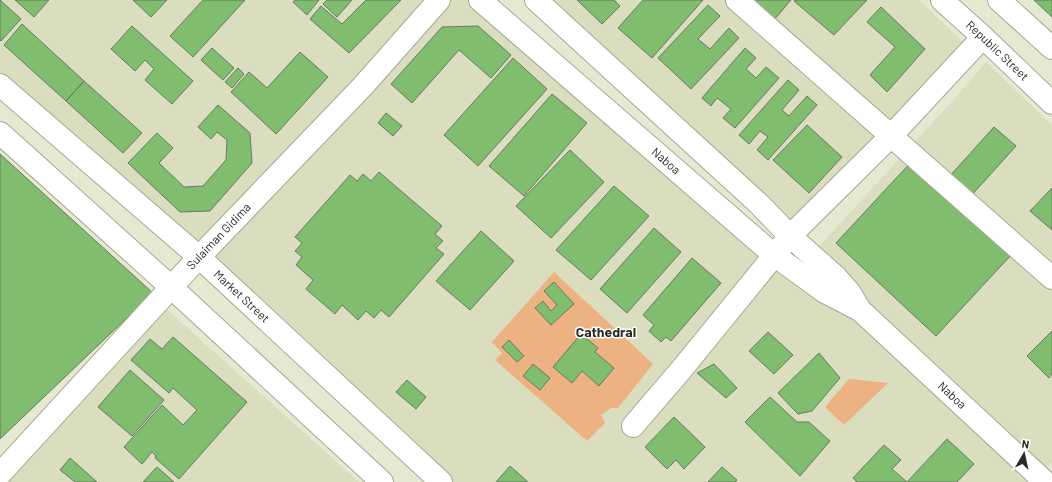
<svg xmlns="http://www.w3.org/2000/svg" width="1052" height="482" viewBox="0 0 1052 482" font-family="Barlow,sans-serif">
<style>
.built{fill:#daddbe}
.green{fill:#edb282}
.building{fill:#80bd6f;stroke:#697866}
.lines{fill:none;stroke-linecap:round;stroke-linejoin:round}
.minor-casing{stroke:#a6a892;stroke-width:24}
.major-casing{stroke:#a6a892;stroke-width:24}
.minor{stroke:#fff;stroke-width:22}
.major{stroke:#fff;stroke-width:22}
.labels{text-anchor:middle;stroke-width:3;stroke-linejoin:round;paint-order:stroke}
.street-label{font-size:12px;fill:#2b2c24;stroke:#fff}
.quarter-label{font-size:14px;font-weight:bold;fill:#2b2c24;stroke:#fff}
</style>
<rect width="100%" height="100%" fill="#e6e9d1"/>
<path class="built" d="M0,0H480L820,287L990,443L1029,482H439L0,75Z
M539,0H919L963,42L943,70L898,110L886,130L783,227Z
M986,62L1052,125V462L1045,470L813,253L956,97Z
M165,308L359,482H0Z"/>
<path class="green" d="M554,272L653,364L618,408H611L601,415L605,423L587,441L495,360L502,353L492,342Z
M849,379L888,383L844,425L825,407Z"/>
<path class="building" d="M0,0L21,19L1,41L0,40Z
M15,0H49L34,17Z
M133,0H167L151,17Z
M203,0H245L193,57L170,36Z
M295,0H319L307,15L293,2Z
M327,0H352L337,17L323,4Z
M366,0H401L349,53L310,19L321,6L342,24Z
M577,0H614L620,6L602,24Z
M643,0H703L652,58L618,28Z
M752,0H791L774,20Z
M795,0H867L834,35L794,1Z
M1034,0H1052V17Z
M708,5L720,16L698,39L710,49L729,28L739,38L691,89L658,58Z
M881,7L925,49L887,92L870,75L895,47L867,22Z
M22,24L84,81L66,101L4,45Z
M132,26L193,81L172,104L145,80L154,69L145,60L135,71L111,49Z
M478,26L511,55L491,78L459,50L412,103L391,84L442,27Z
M212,48L234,68L223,80L201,60Z
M745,48L756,58L746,69L756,78L766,67L779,78L735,128L723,118L731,109L717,98L711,106L702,98Z
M300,52L328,77L276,134L231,92L249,72L267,88Z
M513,58L547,89L478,166L444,135Z
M238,68L244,74L232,88L225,82Z
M788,80L799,90L782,110L789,116L807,96L817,105L768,160L757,150L768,137L760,131L749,144L739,135Z
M84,81L142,133L123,153L66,101Z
M552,94L587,123L524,196L489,166Z
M218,105L250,133L252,163L210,211L180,212L128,163L157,133L173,148L159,163L184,187L203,186L226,160L227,140L217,132L211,139L198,127Z
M386,113L402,126L393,136L378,123Z
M807,125L842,157L809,193L773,160Z
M994,127L1016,146L970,197L948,178Z
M570,150L604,182L551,238L516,206Z
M0,154L153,293L0,439Z
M913,160L1013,253L936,336L836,243Z
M379,172L442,226L435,234L443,241L436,248L444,254L389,317L381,310L374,318L366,311L358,320L342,305L335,314L306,289L313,280L296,265L302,257L295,251L302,243L295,237L350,175L357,181L363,174L371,181Z
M614,186L649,216L591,280L556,250Z
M1052,188V230L1030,211Z
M654,228L681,252L627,313L600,289Z
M481,231L514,261L470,310L436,281Z
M692,258L721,283L671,341L666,337L661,342L649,331L654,325L643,315Z
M554,282L574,304L551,325L535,308L543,301L551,311L557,305L544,291Z
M1052,331V374L1049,378L1027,356Z
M768,332L793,355L774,374L749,351Z
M581,334L598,348L595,352L614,368L599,386L582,371L572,383L553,367Z
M173,337L247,402L179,479L155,458L156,456L152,452L142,464L124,447L162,405L183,425L197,410L173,388L169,393L131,360L150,339L162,349Z
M509,340L524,356L517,362L502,347Z
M819,353L840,378L812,411L798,414L778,393Z
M533,364L550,378L540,390L523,376Z
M714,364L737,388L726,398L697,373Z
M130,370L164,400L132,436L98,407Z
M407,380L426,397L416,409L396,392Z
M770,397L797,422H809L830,441L800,476L745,422Z
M674,417L705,447L684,469L676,460L667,469L645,447Z
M947,439L974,464L957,482H907Z
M884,445L901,460L892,469L907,482H857L853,478Z
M70,458L97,482H75L60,470Z
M510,466L528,482H496Z
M157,467L174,482H143Z
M722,467L737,480L735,482H708Z"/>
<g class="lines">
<g class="minor-casing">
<g id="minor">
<path id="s1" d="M480,0L774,255L825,292L860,310"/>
<path id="s2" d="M536,0L759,204L790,236L836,277L850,293L860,310L1044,481"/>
<path d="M737,0L1052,278"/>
<path id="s3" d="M0,85L199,257L441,482"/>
<path d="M0,133L171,287L382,482"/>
<path d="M633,426L681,370L790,236L891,136L983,37"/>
<path id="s4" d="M0,474L199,257L363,86L439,0"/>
</g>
</g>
<g class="major-casing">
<g id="major">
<path id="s5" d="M942,0L983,37L1052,103"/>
<path d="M999,0L1052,48"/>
</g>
</g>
<use href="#minor" class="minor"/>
<use href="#major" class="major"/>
</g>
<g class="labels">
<g class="street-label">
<text dy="4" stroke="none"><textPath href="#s5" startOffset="75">Republic Street</textPath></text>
<text dy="4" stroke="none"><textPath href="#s1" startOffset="246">Naboa</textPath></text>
<text dy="4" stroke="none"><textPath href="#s4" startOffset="323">Sulaiman Gidima</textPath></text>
<text dy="4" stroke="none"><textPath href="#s3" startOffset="321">Market Street</textPath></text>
<text dy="4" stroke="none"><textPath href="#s2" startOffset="575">Naboa</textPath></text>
</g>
<g class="quarter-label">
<text x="606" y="337">Cathedral</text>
</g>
</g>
<g transform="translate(1024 454) rotate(9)" stroke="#ffffff" stroke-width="3" paint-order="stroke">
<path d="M0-3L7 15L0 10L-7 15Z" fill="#2b2c24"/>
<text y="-6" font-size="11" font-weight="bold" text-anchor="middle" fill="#2b2c24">N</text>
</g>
</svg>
